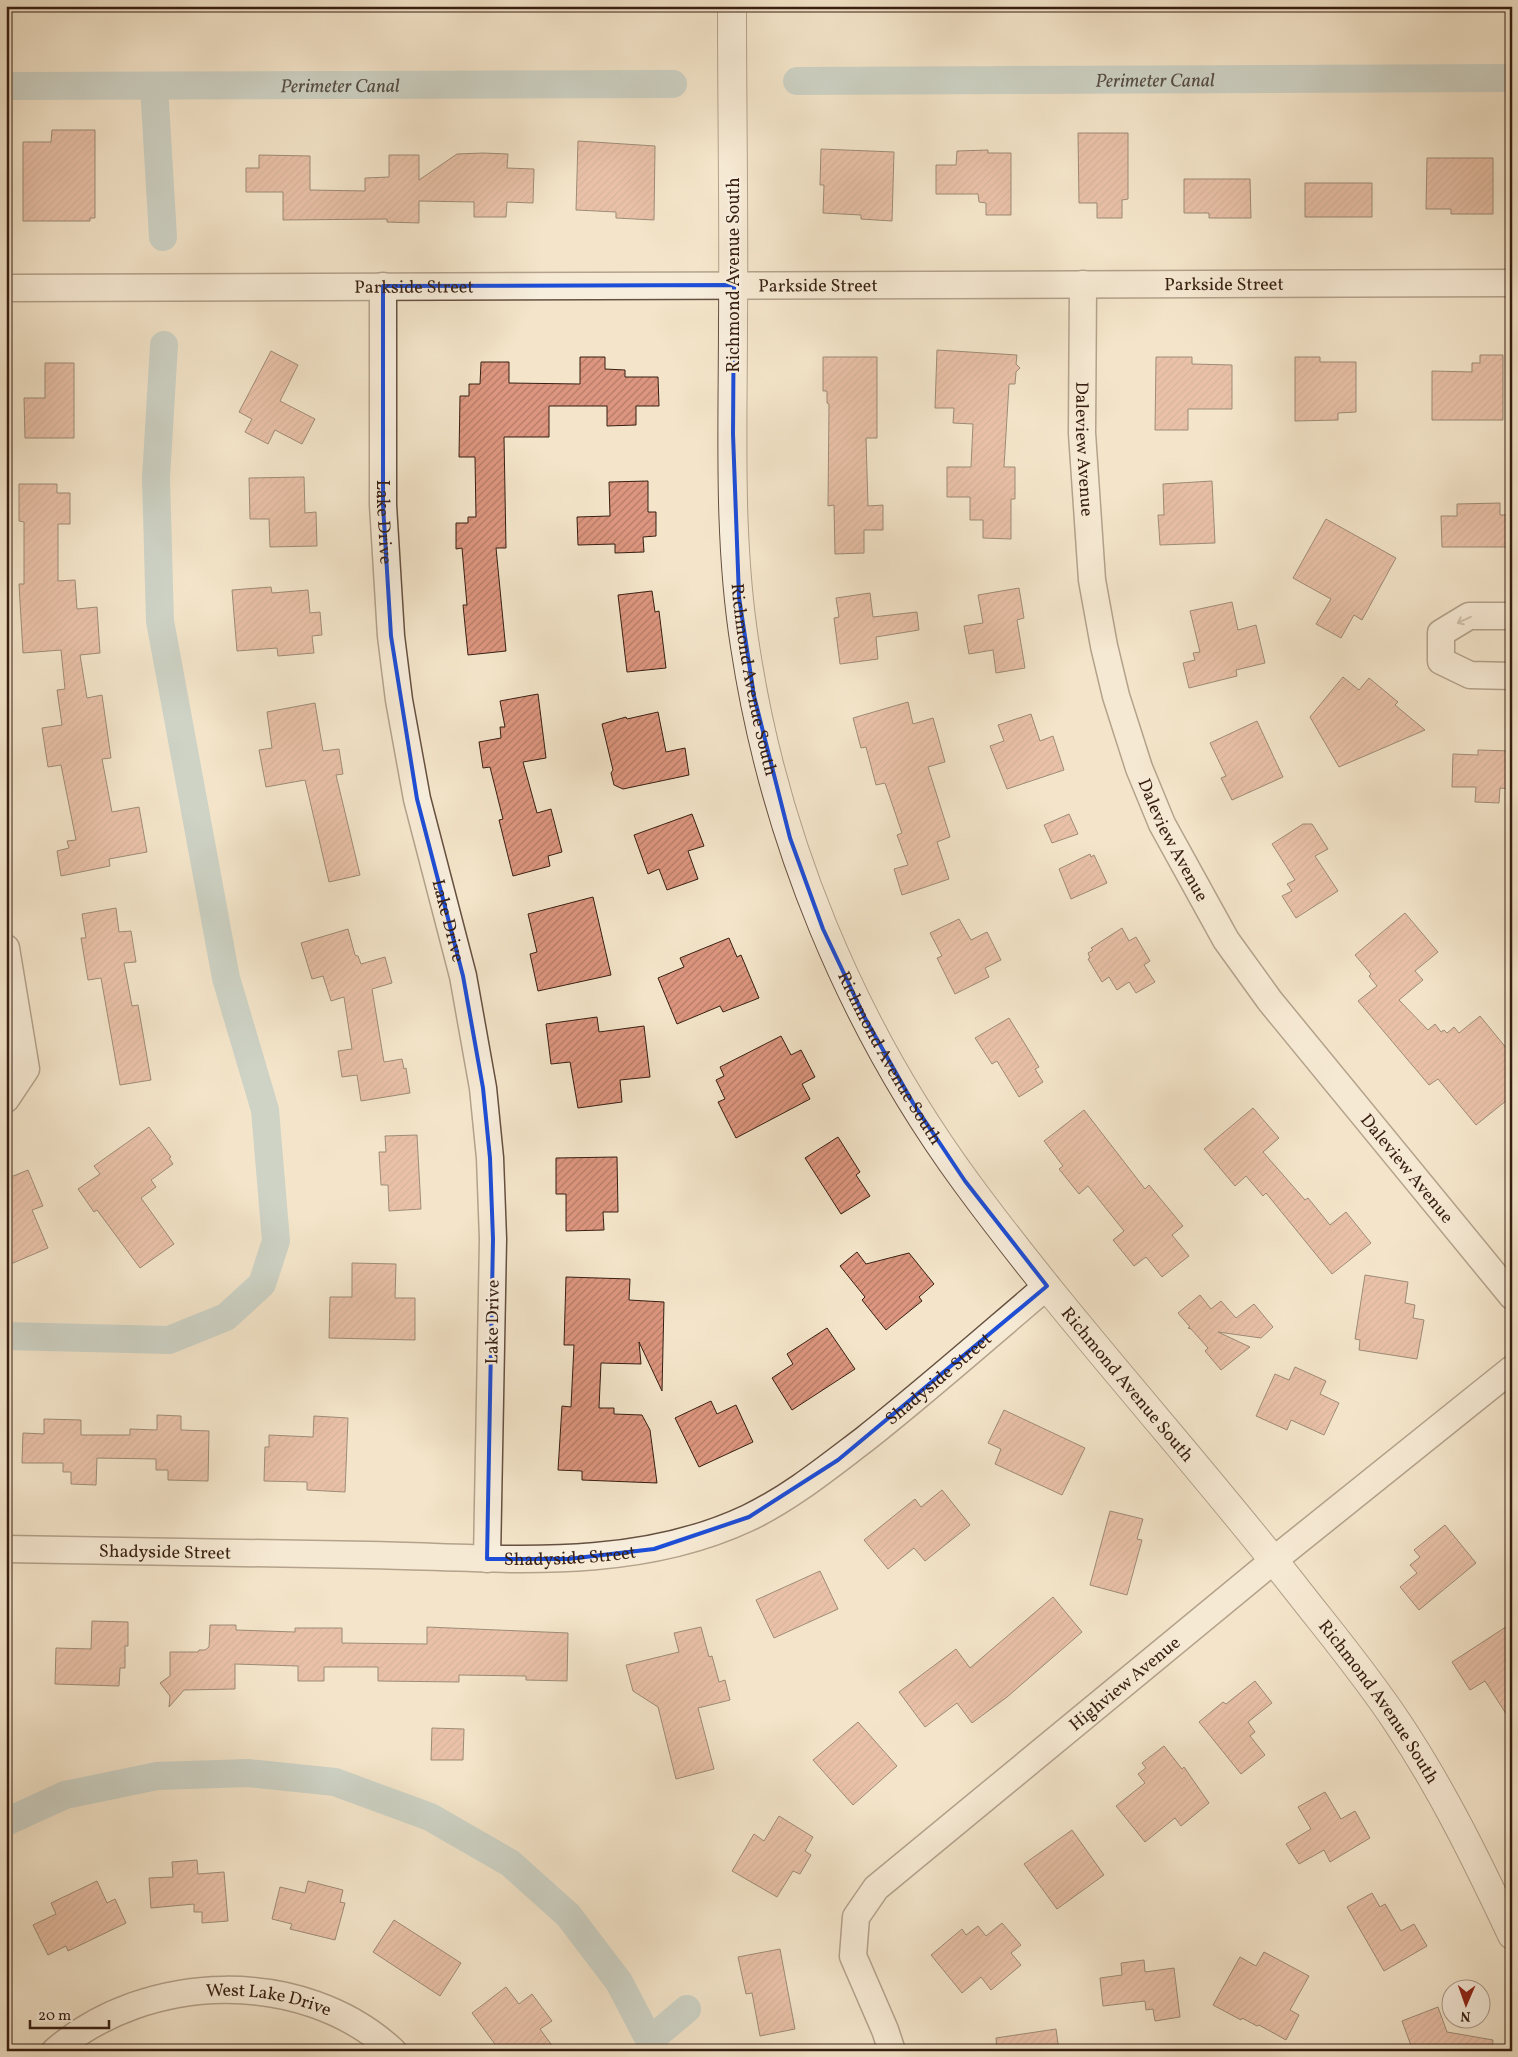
<svg xmlns="http://www.w3.org/2000/svg" width="1518" height="2057" viewBox="0 0 1518 2057" font-family="Vollkorn,serif">
<style>
.lines{fill:none;stroke-linecap:round;stroke-linejoin:round}
.canal{stroke:#a0bcc0;stroke-width:28}
.building{fill:url(#building-hatch);stroke:#371f12}
.minor-casing{stroke:#665040;stroke-width:29}
.tertiary-casing{stroke:#665040;stroke-width:30}
.minor{stroke:#f8eedd;stroke-width:26}
.tertiary{stroke:#f8eedd;stroke-width:28}
.oneway{stroke:#a19182}
.marked{fill:none;stroke:#1d4ed8;stroke-width:4;stroke-linejoin:round}
.labels{text-anchor:middle;stroke-width:5;stroke-linejoin:round;paint-order:stroke}
.street-label{font-size:18px;fill:#371f12;stroke:#f8eedd}
.water-label{font-size:19px;font-style:italic;fill:#564e46;stroke:#f8eedd}
</style>
<defs>
<pattern id="building-hatch" width="6" height="6" patternUnits="userSpaceOnUse" patternTransform="scale(1.25)"><rect width="6" height="6" fill="#dd967f"/><path d="M-1 1l2-2M0 6l6-6M5 7l2-2" fill="none" stroke="#b47a67"/></pattern>
</defs>
<rect width="100%" height="100%" fill="#f4e5ca"/>
<filter id="stains"><feTurbulence type="fractalNoise" baseFrequency=".004" numOctaves="4"/><feColorMatrix values="0 0 0 0 .2 0 0 0 0 .09 0 0 0 0 .02 0 0 0 .5 -.17"/></filter>
<radialGradient id="worn" r=".72"><stop offset=".6" stop-color="#630" stop-opacity="0"/><stop offset="1" stop-color="#630" stop-opacity=".3"/></radialGradient>
<g class="lines">
<g class="canal">
<path id="s1" d="M797,81L1512,78"/>
<path id="s2" d="M6,86L673,84"/>
<path d="M154,86L163,237"/>
<path d="M6,1336L169,1340L226,1317L262,1284L276,1241L265,1110L226,978L160,621L156,478L164,345"/>
<path d="M6,1822L65,1795L157,1776L248,1773L335,1782L430,1817L510,1863L568,1915L619,1982L655,2051"/>
<path d="M650,2040L687,2009"/>
</g>
</g>
<path class="building" d="M52,130H95V218H90V221H23V142H51Z
M1078,133H1128V199L1122,200V218H1097V203H1079Z
M578,141L655,146L654,220L616,218V212L576,210Z
M821,149L894,152L892,221L861,219V215L823,213L824,185H820Z
M988,150V153H1011V215H986V203L979,202L978,194H936V165H956L957,151Z
M483,153L508,154L507,168L534,169L533,203L507,202L506,217H474V202L419,201V223L387,222V219L283,220V192H246V168H259V155L310,156V190L365,191V178L389,177V155H419V180L457,154Z
M1427,158H1493V214H1451V209H1426Z
M1184,179H1250L1251,218H1209V213H1184Z
M1305,183H1372V217H1305Z
M937,350L1017,355L1016,364L1020,368L1016,372L1015,384H1009L1004,467H1015V499H1011V539L983,538V520H970V497H947V467H971L973,424L953,423L954,408H935Z
M271,351L298,365L280,401L315,419L302,444L275,430L268,444L245,432L252,419L239,412Z
M1480,355H1503V420H1432V371L1472,372V363H1480Z
M580,357H605V369L625,370V377H658L659,406H636V425L607,426V406H549V437H504L506,548H496L506,651L468,655L463,605H467L462,548L456,549V523H468V517H476L475,457H459L460,396H469V384H480L481,362H509V383L580,384Z
M823,357H877V438H866L868,506L883,505V530H864V553L835,554L834,505L828,506L829,404L827,403V391H823Z
M1156,357H1192V364L1232,365V409H1188V430H1155Z
M1295,357H1320V362H1356V412L1338,413V420L1295,421Z
M45,363H74V438H25L24,398H45Z
M304,477L305,513L316,512L317,546L270,547L269,519H250L249,478Z
M648,481V512H656V536L643,537L644,552L615,553V544L578,545L577,517L610,516L609,482Z
M1212,481L1215,543L1160,545L1158,515H1164L1163,484Z
M19,484H57V493H70V524H58V581L75,580L77,609L97,607L100,653L80,655L87,698L102,695L111,758L102,759L112,812L139,807L147,852L109,859L110,866L61,876L57,851L69,848L67,841L76,840L61,765L48,767L42,728L62,725L57,690L65,689L61,650L23,653L19,584H24V522L19,521Z
M1500,503V515H1512V547H1442L1441,516H1457V504Z
M1326,519L1396,558L1362,620L1354,615L1341,638L1316,624L1331,599L1293,578Z
M271,587L272,593L308,590L310,613L320,612L322,635L312,636L314,653L278,656L277,648L237,651L232,590Z
M1019,588L1024,618L1017,620L1025,668L996,673L993,650L969,654L964,626L983,623L978,595Z
M652,591L655,612L659,611L666,668L627,672L618,595Z
M870,593L873,617L917,612L919,630L876,637L878,659L840,664L834,618L839,617L836,598Z
M1232,602L1238,630L1256,625L1265,663L1236,670L1237,676L1189,688L1183,663L1195,660L1193,653L1200,652L1190,611Z
M1343,677L1359,690L1369,678L1398,702L1395,705L1425,730L1339,767L1310,717Z
M538,694L546,758L523,762L537,813L551,809L562,852L548,856L550,866L513,876L499,820L503,819L490,767L483,768L479,742L501,738L500,727H505L500,701Z
M908,702L913,724L933,718L945,762L928,767L950,837L937,842L949,879L902,895L894,869L908,865L897,835L902,833L885,783L876,785L866,747L861,748L853,718Z
M315,703L323,751L339,749L343,774L336,775L360,875L329,882L305,780L266,787L259,750L272,748L267,712Z
M658,712L666,752L685,748L689,775L623,789L614,785L611,773L613,770L602,724L626,717L627,719Z
M1031,714L1040,741L1053,736L1064,770L1007,789L990,746L1004,741L998,725Z
M1257,721L1283,777L1232,800L1221,778L1226,776L1210,743Z
M1478,750L1512,751V789L1500,788L1499,803L1475,802L1476,787H1452L1453,754L1478,755Z
M692,814L704,846L688,851L698,879L667,890L659,869L648,874L634,835Z
M1069,814L1078,834L1052,843L1044,825Z
M1303,824H1312L1328,849L1315,856L1338,891L1296,918L1282,896L1292,891L1287,884L1295,880L1272,844Z
M1090,854L1091,857L1094,855L1107,883L1071,899L1059,869Z
M593,897L611,975L538,991L530,954L537,952L528,914Z
M116,908L119,932L131,931L136,962L124,963L132,1006L138,1005L151,1080L120,1085L101,978L88,980L81,938H86L82,914Z
M1405,913L1438,952L1415,971L1423,980L1399,1000L1428,1030L1435,1024L1441,1032L1444,1030L1447,1033L1454,1027L1459,1033L1480,1016L1512,1055V1096L1476,1125L1438,1079L1429,1085L1358,1001L1377,986L1369,976L1371,974L1355,955Z
M959,919L971,940L987,932L1001,960L985,968L989,977L955,994L937,958L942,956L930,933Z
M1122,928L1129,941L1136,937L1150,961L1144,965L1155,982L1136,993L1129,982L1117,990L1109,977L1102,982L1088,959L1090,958L1088,953L1093,950L1091,948Z
M348,929L355,955L358,956L361,964L385,957L392,983L372,989L384,1062L402,1059L404,1069L406,1068L410,1093L361,1101L357,1075L342,1077L338,1051L352,1049L344,997L331,1001L323,976L312,979L301,943Z
M729,938L737,957L741,955L759,998L723,1012L720,1006L677,1024L658,978L684,967L680,958Z
M597,1017L599,1032L644,1026L650,1077L620,1080L622,1102L578,1108L570,1062L551,1064L546,1024Z
M1009,1018L1039,1067L1035,1069L1043,1082L1019,1097L997,1061L992,1064L975,1038Z
M781,1036L791,1055L801,1050L815,1077L802,1084L810,1099L736,1138L718,1102L725,1099L716,1080L724,1076L720,1067Z
M1253,1108L1279,1138L1263,1152L1305,1200L1308,1198L1330,1225L1346,1212L1371,1243L1332,1274L1266,1193L1263,1196L1246,1176L1235,1186L1204,1149Z
M1084,1110L1145,1189L1149,1185L1183,1226L1172,1235L1189,1256L1162,1277L1146,1257L1134,1266L1113,1240L1124,1231L1088,1186L1079,1194L1059,1169L1063,1166L1044,1141Z
M149,1127L171,1157L169,1158L173,1164L151,1180L156,1187L141,1198L174,1244L140,1268L97,1210L94,1212L78,1189L100,1174L94,1166Z
M417,1135L421,1209L389,1211L388,1185H381L379,1152H386L385,1136Z
M838,1137L860,1172L856,1175L870,1196L841,1214L805,1158Z
M617,1157L618,1212H603L604,1230L566,1231V1194H556V1158Z
M28,1170L43,1206L32,1210L48,1248L6,1266V1179Z
M857,1252L866,1264L909,1253L934,1284L919,1297L922,1301L886,1330L862,1300L865,1297L840,1266Z
M352,1263L396,1264L395,1298H415V1340L329,1338L330,1297H352Z
M1365,1275L1408,1282L1405,1303L1415,1305L1413,1318L1424,1320L1417,1359L1359,1350L1360,1340L1355,1339Z
M566,1277L630,1279L629,1300L664,1302L662,1391L639,1342L641,1364L601,1363L599,1408H614V1414L642,1415L650,1430L657,1483L582,1480V1471L558,1470L562,1406L571,1407L574,1345H564Z
M1200,1295L1211,1309L1221,1301L1236,1318L1254,1304L1273,1327L1261,1338L1218,1332L1250,1347L1221,1370L1205,1351L1208,1348L1191,1329L1188,1328L1190,1327L1178,1313Z
M827,1328L855,1369L792,1410L772,1378L793,1364L787,1354Z
M1295,1367L1326,1381L1320,1394L1339,1403L1324,1435L1291,1420L1287,1430L1256,1416L1275,1374L1289,1380Z
M711,1401L717,1414L736,1405L753,1442L699,1467L675,1418Z
M1004,1410L1085,1448L1062,1495L995,1464L1001,1449L988,1443Z
M157,1415L181,1416V1430L209,1431L208,1481L168,1480V1470H156V1459L97,1458L96,1485L71,1484V1472H63V1463H22L23,1433L44,1434V1419L81,1420V1435H130V1429L157,1430Z
M314,1416L348,1418L345,1492L307,1490V1482L264,1481L265,1447H269V1435L313,1437Z
M942,1490L970,1525L925,1561L914,1548L888,1569L864,1540L915,1499L921,1507Z
M1110,1511L1143,1519L1137,1539L1142,1540L1127,1595L1090,1585Z
M1445,1525L1476,1563L1419,1610L1400,1587L1417,1573L1410,1565L1420,1557L1414,1550Z
M820,1571L838,1609L774,1638L756,1600Z
M1053,1597L1082,1632L1007,1697L972,1723L957,1703L925,1727L899,1692L956,1649L970,1668Z
M92,1621L128,1622V1646H125V1668H120L119,1686L55,1684L56,1648L91,1649Z
M1512,1623V1723L1485,1681L1470,1690L1452,1662Z
M210,1625H236V1630L295,1632V1628H342V1643L427,1644V1627L568,1633L567,1681L526,1680V1676L459,1675V1682L378,1681V1667H324V1681H298V1666L235,1664V1689L184,1690L169,1707L170,1696L160,1683L170,1676V1652H198L199,1650H205L209,1647Z
M701,1627L709,1657L712,1656L719,1682L725,1680L730,1700L698,1708L714,1769L676,1779L658,1707L633,1691L626,1665L679,1652L674,1633Z
M1255,1681L1272,1703L1248,1722L1255,1732L1250,1736L1265,1755L1241,1774L1199,1722L1223,1702L1226,1704Z
M858,1722L897,1766L853,1805L813,1760Z
M432,1728L464,1729L463,1760H431Z
M1164,1746L1182,1769L1184,1767L1209,1803L1181,1826L1175,1818L1145,1842L1116,1806L1145,1783L1138,1774L1146,1768L1142,1763Z
M1325,1792L1341,1819L1355,1811L1370,1838L1330,1862L1324,1850L1299,1864L1286,1844L1311,1829L1298,1807Z
M779,1816L813,1837L805,1851L811,1855L800,1874L793,1871L777,1897L732,1871L754,1834L764,1841Z
M1072,1830L1104,1875L1057,1909L1024,1864Z
M197,1860L198,1874L224,1872L228,1921L202,1923V1912H194V1904L151,1908L149,1878L173,1877L172,1862Z
M97,1881L107,1903L115,1899L126,1923L68,1951L66,1946L48,1955L33,1925L56,1914L51,1903Z
M308,1881L343,1890L340,1902L345,1903L335,1940L290,1929L292,1924L272,1919L280,1887L305,1893Z
M1372,1893L1380,1907L1385,1904L1401,1931L1414,1924L1427,1946L1384,1971L1347,1907Z
M394,1920L461,1963L440,1996L373,1952Z
M1002,1923L1021,1945L1011,1953L1021,1965L991,1990L981,1977L962,1993L931,1955L962,1929L966,1935L978,1926L986,1936Z
M780,1949L795,2029L760,2036L752,1993L746,1994L738,1957Z
M1264,1952L1309,1976L1290,2010L1299,2015L1286,2040L1259,2025L1257,2026L1242,2018L1241,2020L1213,2005L1240,1957L1256,1966Z
M1144,1960L1145,1972L1174,1968L1180,2017L1155,2021L1153,2009L1146,2010L1145,2001L1103,2006L1100,1978L1122,1975L1121,1963Z
M506,1987L519,2004L532,1994L552,2021L540,2029L556,2051H500L472,2013Z
M1438,2007L1447,2032L1493,2040L1492,2051H1413L1402,2021Z
M1056,2029L1059,2051H997L996,2038Z"/>
<g class="lines">
<g class="minor-casing">
<g id="minor">
<path id="s3" d="M1083,284L1082,433L1092,580L1104,646L1116,696L1139,768L1162,824L1226,940L1270,1001L1512,1296"/>
<path id="s4" d="M383,286V505L391,636L399,700L417,799L463,976L483,1088L490,1158L493,1239L487,1559"/>
<path id="s5" d="M6,288L1512,283"/>
<path d="M1512,616H1469L1441,633V661L1470,675L1512,676"/>
<path d="M6,948L26,1069L6,1099"/>
<path id="s6" d="M6,1549C127,1551 248,1553 369,1555C496,1557 629,1574 748,1518C790,1498 828,1467 865,1439C927,1390 987,1337 1047,1286"/>
<path id="s7" d="M55,2051C146,1972 303,1967 393,2051"/>
<path id="s8" d="M892,2051L885,2030L853,1956L856,1917L876,1888L1274,1560L1512,1369"/>
</g>
</g>
<g class="tertiary-casing">
<g id="tertiary">
<path id="s9" d="M732,6C732,111 734,216 733,321C733,429 728,539 745,646C774,838 851,1025 966,1182C1071,1325 1192,1455 1301,1595C1334,1637 1369,1679 1399,1725C1443,1791 1478,1863 1512,1935"/>
</g>
</g>
<use href="#minor" class="minor"/>
<use href="#tertiary" class="tertiary"/>
</g>
<defs><path id="oneway-shaft" d="M-6 0H5M1.5-3L5.5 0L1.5 3" fill="none" stroke-width="1.6" stroke-linecap="round" stroke-linejoin="round" transform="scale(1.25)"/></defs>
<use class="oneway" href="#oneway-shaft" transform="translate(1464 620) rotate(155)"/>
<path d="M0 0H1518V2057H0ZM734,285L733,434L739,597L754,696L790,838L823,929L865,1018L913,1103L965,1181L1047,1286L838,1460L749,1517L654,1549L568,1559H487L493,1239L490,1158L483,1088L463,976L417,799L391,636L383,505V286Z" fill="#f4e5ca" fill-opacity=".55" fill-rule="evenodd"/>
<path class="marked" d="M734,285L733,434L739,597L754,696L790,838L823,929L865,1018L913,1103L965,1181L1047,1286L838,1460L749,1517L654,1549L568,1559H487L493,1239L490,1158L483,1088L463,976L417,799L391,636L383,505V286Z"/>
<g class="labels">
<g class="street-label">
<text transform="translate(733 275) rotate(-90)" y="6">Richmond Avenue South</text>
<text dy="6" stroke="none"><textPath href="#s5" startOffset="1218">Parkside Street</textPath></text>
<text dy="6" stroke="none"><textPath href="#s5" startOffset="812">Parkside Street</textPath></text>
<text dy="6" stroke="none"><textPath href="#s5" startOffset="408">Parkside Street</textPath></text>
<text dy="6" stroke="none"><textPath href="#s3" startOffset="165">Daleview Avenue</textPath></text>
<text dy="6" stroke="none"><textPath href="#s4" startOffset="236">Lake Drive</textPath></text>
<text dy="6" stroke="none"><textPath href="#s9" startOffset="675">Richmond Avenue South</textPath></text>
<text dy="6" stroke="none"><textPath href="#s3" startOffset="570">Daleview Avenue</textPath></text>
<text dy="6" stroke="none"><textPath href="#s4" startOffset="641">Lake Drive</textPath></text>
<text dy="6" stroke="none"><textPath href="#s9" startOffset="1080">Richmond Avenue South</textPath></text>
<text dy="6" stroke="none"><textPath href="#s3" startOffset="975">Daleview Avenue</textPath></text>
<text transform="translate(492 1322) rotate(-89)" y="6">Lake Drive</text>
<text dy="6" stroke="none"><textPath href="#s6" startOffset="984">Shadyside Street</textPath></text>
<text dy="6" stroke="none"><textPath href="#s9" startOffset="1485">Richmond Avenue South</textPath></text>
<text dy="6" stroke="none"><textPath href="#s6" startOffset="159">Shadyside Street</textPath></text>
<text dy="6" stroke="none"><textPath href="#s6" startOffset="564">Shadyside Street</textPath></text>
<text dy="6" stroke="none"><textPath href="#s8" startOffset="499">Highview Avenue</textPath></text>
<text dy="6" stroke="none"><textPath href="#s9" startOffset="1890">Richmond Avenue South</textPath></text>
<text dy="6" stroke="none"><textPath href="#s7" startOffset="229">West Lake Drive</textPath></text>
</g>
<g class="water-label">
<text dy="7" stroke="none"><textPath href="#s1" startOffset="358">Perimeter Canal</textPath></text>
<text dy="7" stroke="none"><textPath href="#s2" startOffset="334">Perimeter Canal</textPath></text>
</g>
</g>
<rect width="1518" height="2057" fill="none" stroke="#f4e5ca" stroke-width="25"/>
<rect x="8" y="8" width="1503" height="2042" fill="none" stroke="#371f12" stroke-width="2.5"/>
<rect x="12" y="12" width="1493" height="2032" fill="none" stroke="#371f12"/>
<g transform="translate(1466 2004) rotate(182)"><circle r="24" fill="#f8eedd" stroke="#ab9b8c"/>
<path d="M0-4L9 19L0 12L-9 19Z" fill="#8f2418"/>
<text y="-8" font-size="14" font-weight="bold" text-anchor="middle" fill="#371f12">N</text>
</g>
<path d="M30 2020v8h79v-8" fill="none" stroke="#371f12" stroke-width="2.5"/>
<text x="38" y="2020" font-size="15" fill="#371f12" stroke="#f8eedd" stroke-width="4" paint-order="stroke">20 m</text>
<rect width="100%" height="100%" filter="url(#stains)"/>
<rect width="100%" height="100%" fill="url(#worn)"/>
</svg>
